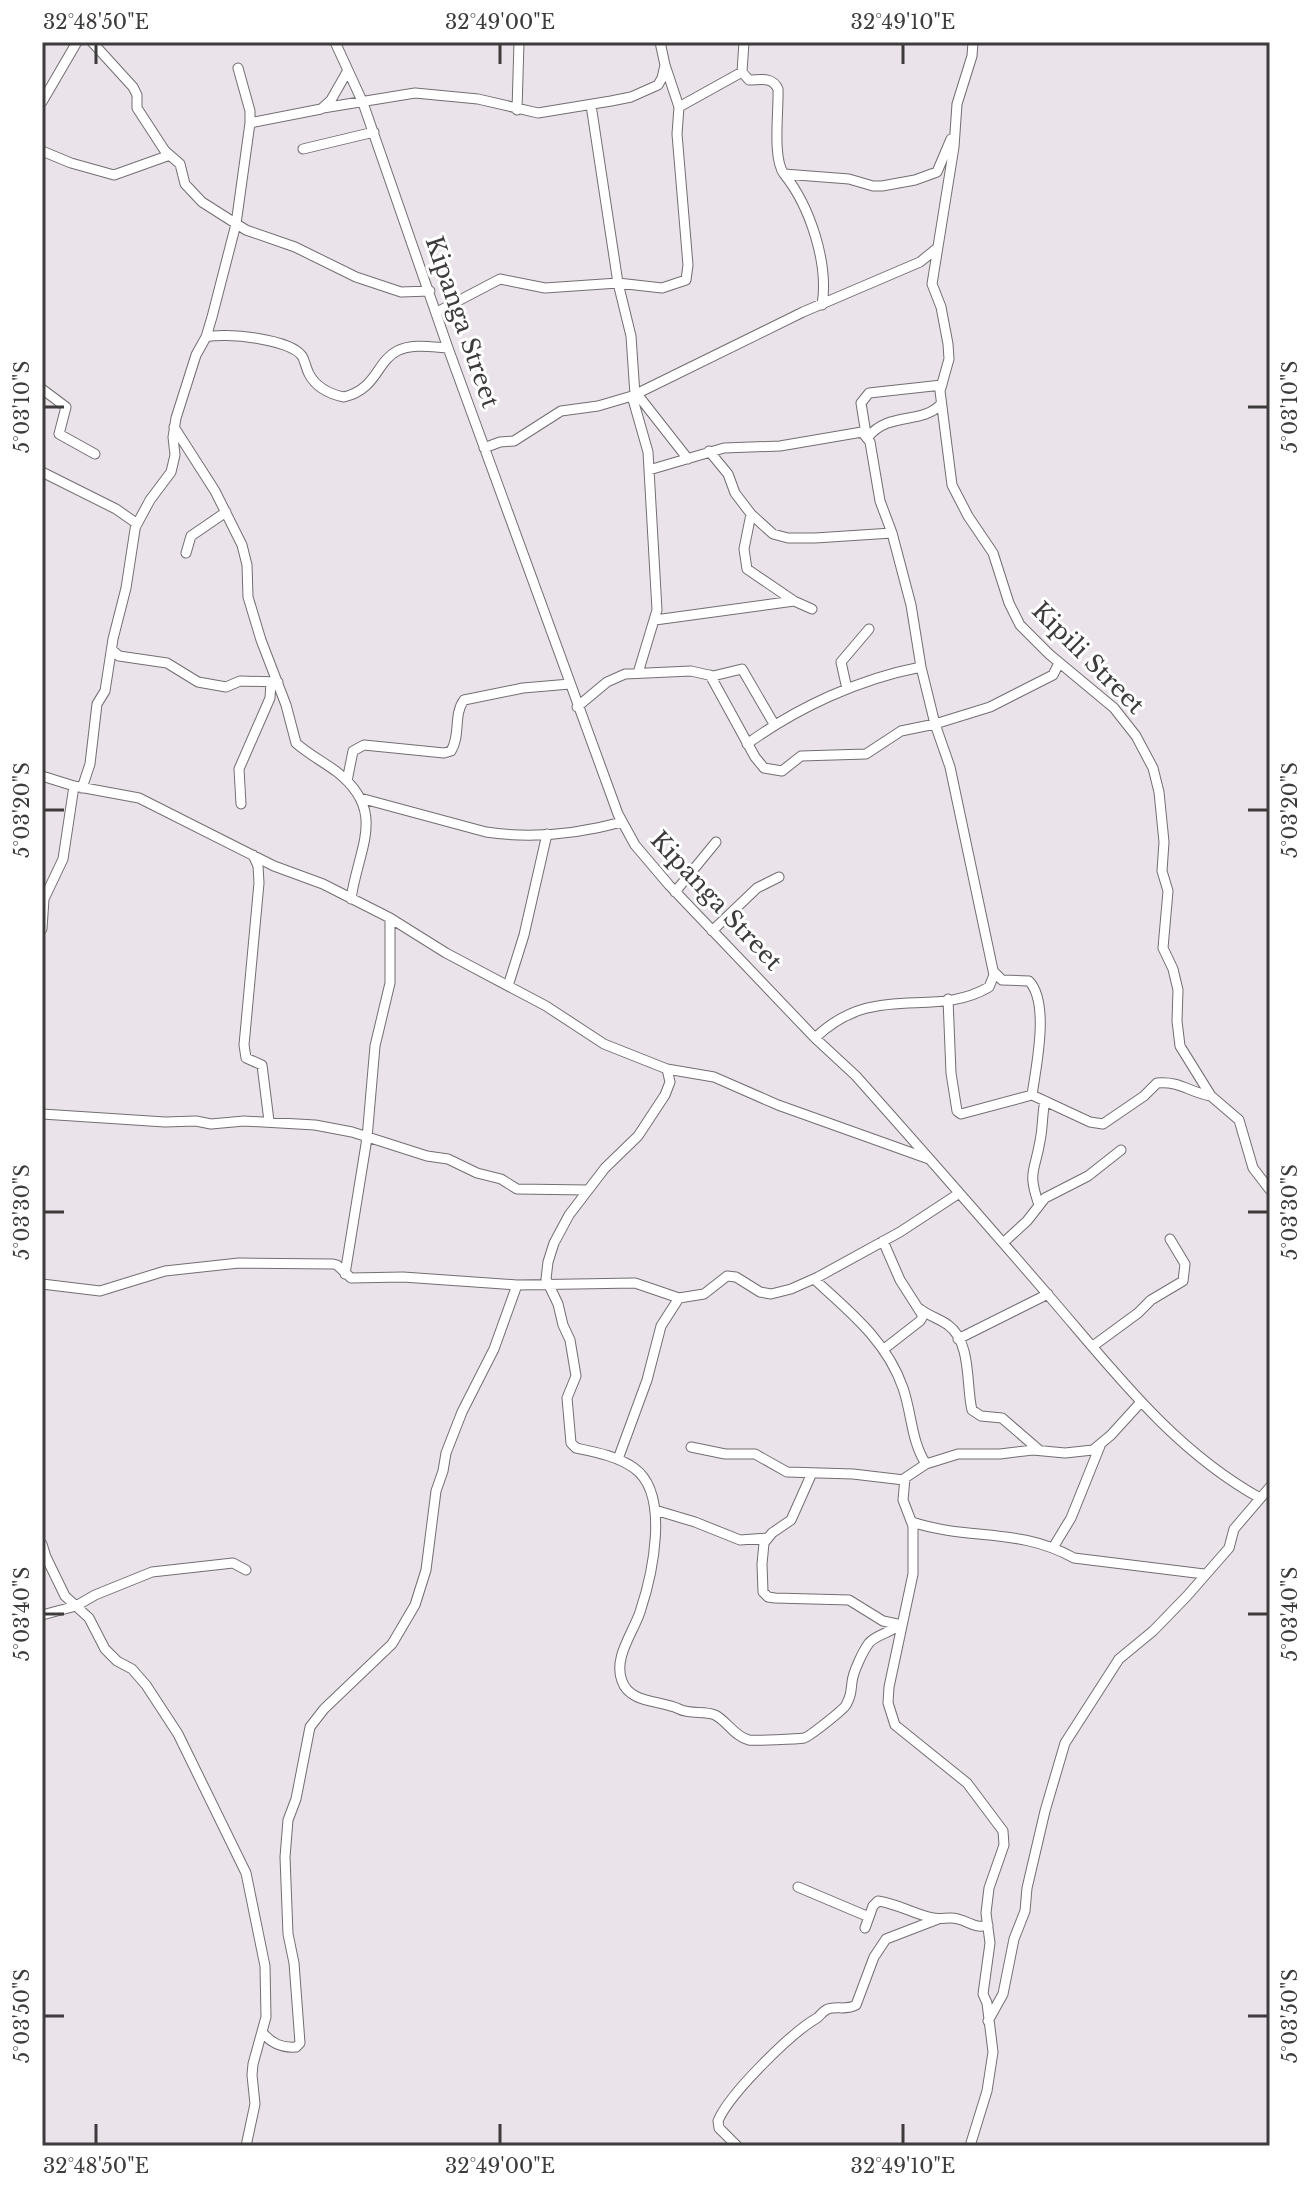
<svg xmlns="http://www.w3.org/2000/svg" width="1312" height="2188" viewBox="0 0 1312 2188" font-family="'Libre Baskerville',serif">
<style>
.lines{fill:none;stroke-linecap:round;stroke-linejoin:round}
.street-casing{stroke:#736e72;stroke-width:11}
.street{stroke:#fff;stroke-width:9}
.ticks{fill:none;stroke:#3e3b3d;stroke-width:3}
.labels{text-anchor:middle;stroke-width:6;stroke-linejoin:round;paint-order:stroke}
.street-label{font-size:24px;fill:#3e3b3d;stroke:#fff}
.neatline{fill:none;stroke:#3e3b3d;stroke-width:3}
.ticks-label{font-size:20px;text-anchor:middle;fill:#3e3b3d}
</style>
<rect width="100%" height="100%" fill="#eae3e9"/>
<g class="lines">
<g class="street-casing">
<path id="street" d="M92,42L133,87L137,95V108L165,151L180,164L185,184L202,202L246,230L295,247L356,277L401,292L430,291
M335,42L363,103L448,348L618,814L635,845L669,885L815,1038L856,1076C921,1149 985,1222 1049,1296C1113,1370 1173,1450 1260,1498
M973,42L972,56L957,104L954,147L932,284L941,307L948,344L949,359L940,391L952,485L968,516L993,553L1009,603L1020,625L1049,654L1114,708L1136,736L1153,768L1159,792L1164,842L1162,871L1168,891L1163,948L1173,969L1178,990L1177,1021L1180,1046L1211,1096L1239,1120L1253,1168L1270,1190
M742,72L749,80C760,80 772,76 778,89C779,110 772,158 784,174L849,179L873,186H882L915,180L937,172L951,139
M42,102L77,42
M591,105L618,283L631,336L635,395
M679,107L742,72L744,42
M323,108L415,93L478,99L538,113L611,101L631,97L658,85L662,78L665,65L660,42
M517,110L519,42
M250,123L321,109L331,100L347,72
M303,149L374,132
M42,151L71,163L114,175L170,155
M784,174C810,206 829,264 822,305
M437,312L500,279L545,288L618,283L662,288L686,280L688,265L677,134L679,107L665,65
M206,337C225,332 290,339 302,356C305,361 306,368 309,374C316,387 329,394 344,397C377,389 376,362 397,351C412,343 432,347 448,348
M42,389L66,407L59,434L95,454
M637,394L688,459
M632,396L648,452L657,610L638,673
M174,427L215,491L242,545L247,565L248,597L261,640L286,705L296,743C308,754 324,762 337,772C388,812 358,848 351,899
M866,434L861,403L869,393L942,385
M868,437C889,411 922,425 941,404
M484,448L500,442L514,441L561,411L598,406L632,396L803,312L920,262L936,249
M709,451L728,474L735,493L751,514L773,534L788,538H815L892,533
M649,470L724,448L780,446L862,432L870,442L880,501L892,533L911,605L921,667L935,724L950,767L994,975L989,987C933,1020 875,980 815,1038
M42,472L116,509L136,523L126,588L113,639L105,691L97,704L90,764L82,788
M751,514L744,549L747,569L794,601L812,609
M136,526L150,500L171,472L175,455L173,437L176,418L196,355L206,337L212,317L236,224L250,123V111L238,68
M186,553L191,536L226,512
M655,620L794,601
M112,650L119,656L167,663L198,682L226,687L240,681L278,682
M710,675L755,757L764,768L782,771L801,756L866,754L901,731L935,724L990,707L1053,675L1059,663
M847,689L841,662L869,629
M577,707L607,682L625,674L691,671L713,676L742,669L774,724
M747,744C798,707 859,679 921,667
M42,776L74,786L139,798L274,866L323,884L390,918L446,953L546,1006L604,1044L667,1069L714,1077L778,1105L929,1159
M347,781L353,751L364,745L444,753L451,751C461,735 453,715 464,700L523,688L570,684
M360,798L486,832C532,839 578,834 622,822
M241,804L239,769L270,698L271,682
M253,855L258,866L259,883L244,1045L246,1058L262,1065L269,1121
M675,892L716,842
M42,929L44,899L63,859L74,786
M712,931L757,888L779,877
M994,972L1002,980L1029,981C1050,1003 1036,1067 1032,1095
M508,986L524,935L547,834
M948,999L951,1073L957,1111L961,1114L1032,1095L1090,1122L1103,1124L1144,1096L1157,1083C1181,1081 1188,1092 1211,1096
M667,1069L670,1082L665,1095L638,1136L605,1168L569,1215L554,1243L548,1262L546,1279L558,1304L563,1325L570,1340L576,1376L567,1398L571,1443L576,1448C595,1452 617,1456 634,1468C671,1494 652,1576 640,1612C633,1633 613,1658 622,1681C630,1704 661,1700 679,1709C691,1715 704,1710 715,1715C727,1721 735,1737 749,1740C755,1741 797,1739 804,1738C809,1737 843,1710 846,1705C851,1696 851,1691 852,1682C853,1672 863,1651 869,1643C877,1634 891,1633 900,1624
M42,1114L165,1122L196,1121L211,1124L244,1121L315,1125L352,1132L427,1156L448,1159L477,1173L501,1179L517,1189L588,1190
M1039,1205C1027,1171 1035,1172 1040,1141C1043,1127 1042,1114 1045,1101
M883,1241L900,1280L923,1316L920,1321L884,1349
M1003,1243L1027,1221L1045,1198L1088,1176L1121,1150
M345,1274L367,1138L375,1046L390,983V918
M814,1279C849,1311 887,1341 903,1388C912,1414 911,1441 926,1464
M42,1284L100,1291L165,1271L239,1263L333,1264L337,1265L351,1278L403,1277L517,1285L635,1283L679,1298L704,1294L727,1276L736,1277L760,1292L771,1294L791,1289L818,1277L900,1232L958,1194
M920,1309C929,1316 940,1319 948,1325C972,1342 966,1387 972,1410L981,1416L1002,1418L1039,1450
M958,1339L1048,1294
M1093,1346L1138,1313L1151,1300L1183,1281L1185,1264L1170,1239
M691,1447L725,1454H755L787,1472L853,1474L904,1480
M618,1459L647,1380L661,1326L679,1298
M812,1473L791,1520L772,1533L764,1543L762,1564L763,1592L768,1597L775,1598L849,1600L883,1621L902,1625
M655,1510L695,1522L740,1540L767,1538
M912,1522C970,1541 1018,1527 1074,1558L1204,1574
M42,1544L46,1557L65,1596L89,1618L105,1649L117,1661L132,1669L146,1685L178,1734L246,1873L265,1966L266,2017L253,2064L252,2075L255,2104L246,2146
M1054,1546L1071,1518L1100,1446
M42,1615L76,1606L95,1595L152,1572L233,1563L246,1570
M798,1887L869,1917
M865,1928L873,1906L878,1901C899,1904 913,1914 933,1918C942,1920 949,1916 958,1919C970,1922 975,1929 988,1925
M988,2021L1003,1994L1014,1939L1025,1911L1027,1888L1045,1811L1065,1743L1119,1659L1153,1631L1187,1596L1229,1548L1234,1529L1270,1487
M263,2033C272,2044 282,2048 296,2047L300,2043L294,1963L288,1934L285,1857L288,1820L296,1799L310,1727L324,1709L392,1644L415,1605L426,1570L436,1491L443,1471L446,1453L462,1412L494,1349L517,1285
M737,2146L719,2128L718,2121C729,2094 791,2033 817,2018C820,2016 822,2012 826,2010C834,2005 846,2011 856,2005L874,1957L886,1939L938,1919
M970,2146L987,2091L993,2052L987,2003L983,1994L990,1943L986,1913L989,1888L1004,1845L1003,1831L967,1783L895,1725L888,1703L889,1687L913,1574V1526L903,1500L905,1478L926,1464L958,1454H1000L1033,1450L1065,1453L1093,1450L1111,1435L1141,1402"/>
</g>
<use href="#street" class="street"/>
</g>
<path class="ticks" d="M96,44V64M500,44V64M903,44V64M44,407H64M1248,407H1268M44,810H64M1248,810H1268M44,1212H64M1248,1212H1268M44,1614H64M1248,1614H1268M44,2016H64M1248,2016H1268M96,2124V2144M500,2124V2144M903,2124V2144"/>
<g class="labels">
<g class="street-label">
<text transform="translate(462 322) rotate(71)" y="8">Kipanga Street</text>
<text transform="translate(1088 658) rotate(45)" y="8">Kipili Street</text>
<text transform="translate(716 901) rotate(47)" y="8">Kipanga Street</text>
</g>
</g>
<rect width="1312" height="2188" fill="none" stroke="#ffffff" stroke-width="88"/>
<rect x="44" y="44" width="1224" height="2100" class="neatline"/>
<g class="ticks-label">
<text x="96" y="29">32°48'50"E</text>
<text x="500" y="29">32°49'00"E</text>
<text x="903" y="29">32°49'10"E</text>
<text transform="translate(22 407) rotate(-90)" y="7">5°03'10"S</text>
<text transform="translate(1290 407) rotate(-90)" y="7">5°03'10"S</text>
<text transform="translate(22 810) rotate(-90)" y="7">5°03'20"S</text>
<text transform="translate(1290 810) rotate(-90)" y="7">5°03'20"S</text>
<text transform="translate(22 1212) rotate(-90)" y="7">5°03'30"S</text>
<text transform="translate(1290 1212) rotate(-90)" y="7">5°03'30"S</text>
<text transform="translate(22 1614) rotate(-90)" y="7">5°03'40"S</text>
<text transform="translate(1290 1614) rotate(-90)" y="7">5°03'40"S</text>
<text transform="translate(22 2016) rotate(-90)" y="7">5°03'50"S</text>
<text transform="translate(1290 2016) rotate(-90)" y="7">5°03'50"S</text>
<text x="96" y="2173">32°48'50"E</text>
<text x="500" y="2173">32°49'00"E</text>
<text x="903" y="2173">32°49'10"E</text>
</g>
</svg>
